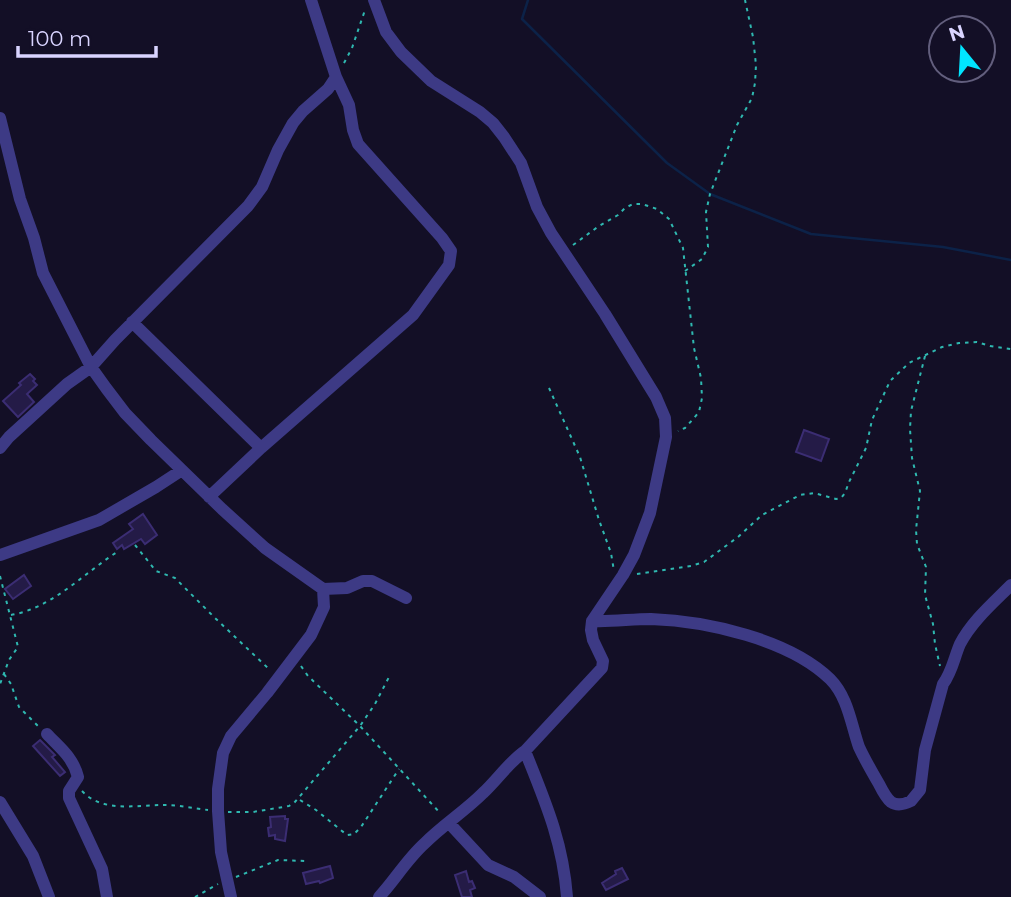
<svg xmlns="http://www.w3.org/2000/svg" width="1011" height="897" viewBox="0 0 1011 897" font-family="Montserrat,sans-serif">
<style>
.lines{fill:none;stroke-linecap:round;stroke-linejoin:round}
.stream{stroke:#0c2248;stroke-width:2.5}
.building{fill:#241b47;stroke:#3b2d73;stroke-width:2}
.path{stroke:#2fb8b0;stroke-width:2;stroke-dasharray:3.5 5;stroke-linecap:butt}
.minor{stroke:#3d3a85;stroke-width:12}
</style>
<rect width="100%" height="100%" fill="#130f26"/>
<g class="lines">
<path class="stream" d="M528,0L522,19L667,163L710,194L811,234L943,247L1011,260"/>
</g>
<path class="building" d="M30,374L35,379L33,381L37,385L27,394L34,402L18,417L3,401L21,385L19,383Z
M804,430L829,439L821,461L796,452Z
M143,514L157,535L145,544L141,539L124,549L122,545L117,549L113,543L133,529L129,524Z
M24,575L31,586L13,599L5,589Z
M40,740L55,755L52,757L65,772L60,776L33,746Z
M285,816V819H288L285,841L275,839V835L269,836L268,828L271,827L270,817Z
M330,866L333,878L320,883L319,881L306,884L303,873Z
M622,868L628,879L606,890L602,883L616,874L615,871Z
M466,871L469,882L472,881L475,888L470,890L472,897H462L455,875Z"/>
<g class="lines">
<path class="path" d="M344,63L352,48L365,10
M573,245L599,226L618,215L625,208L633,204H642L657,209L669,219L683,248L694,348L701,378L702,398L699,412L694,418L685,428L678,431
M685,271L702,259L708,247L706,212L710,194L737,125L752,98L755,83L756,65L753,37L745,0
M925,356L911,411L910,429L912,458L920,491L916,530L917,544L926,567L925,595L933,624L935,644L940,666
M549,388L580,457L599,520L611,553L614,571
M135,545L156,571L175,578L214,617L270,670
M637,574L691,566L704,562L738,537L762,515L800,495L814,493L836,499L841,498L845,493L849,482L866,448L872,420L890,381L909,363L942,347L959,343L977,342L990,346L1011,349
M0,576L18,647L9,660L0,684
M11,615C52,608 83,574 117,552
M301,666L308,676L360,726L441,814
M4,674L11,684L19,707L39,727
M82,791C102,813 137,805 163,805C178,805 193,808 208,810
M300,800L316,810L347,835L354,834L361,827L399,769
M228,812H253L289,806L294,803L360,726L375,704L389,677
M236,877L278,860L305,861
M195,897L218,884"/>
<path class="minor" d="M374,0L386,32L401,52L431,81L480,112L493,123L504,137L521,163L537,207L551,233L605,314L640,371L656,397L665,418L666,437L650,513L634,555L623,575L592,621L591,630L593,640L603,661L602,668L525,751C509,762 498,779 483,793C465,811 443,825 425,843C407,859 395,880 379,897
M0,118L20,199L34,238L43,273L91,367L106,388L125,413L151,440L222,509L265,548L323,589L324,607L311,635L267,693L231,736L223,753L218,789V811L221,852L231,897
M132,322L261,448
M0,448L9,437L67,384L91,367L115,340L248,206L262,187L278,150L293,123L303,111L328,89L336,77L311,0
M209,497L261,448L413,315L449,265L451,251L442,238L358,144L353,130L349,105L336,77
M0,555L99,520L156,487L182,470
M323,589L347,588L363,581H372L406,598
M592,621C612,622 631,619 651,619C706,621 789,639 830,679C848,697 851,724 859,747C865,760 872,772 879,784C882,790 886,798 891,802C897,806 905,804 911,801L920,790L925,750L943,684C952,672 954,658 960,644C972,621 993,603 1011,585
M47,734C60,748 73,757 78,777L69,791V798L102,869L107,897
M525,751C545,801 563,842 567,897
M0,802L33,856L49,897
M449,823L488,865L514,877L540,897"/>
</g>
<g transform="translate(962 49) rotate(342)"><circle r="33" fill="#130f26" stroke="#625e7d" stroke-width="2"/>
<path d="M0-5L12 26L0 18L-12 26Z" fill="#00e5ff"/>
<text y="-10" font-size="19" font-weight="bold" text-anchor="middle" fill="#d9d4ff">N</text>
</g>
<path d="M18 46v10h138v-10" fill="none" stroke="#d9d4ff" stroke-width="3.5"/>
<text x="28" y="46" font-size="21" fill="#d9d4ff" stroke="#130f26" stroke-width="5" paint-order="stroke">100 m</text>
</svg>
